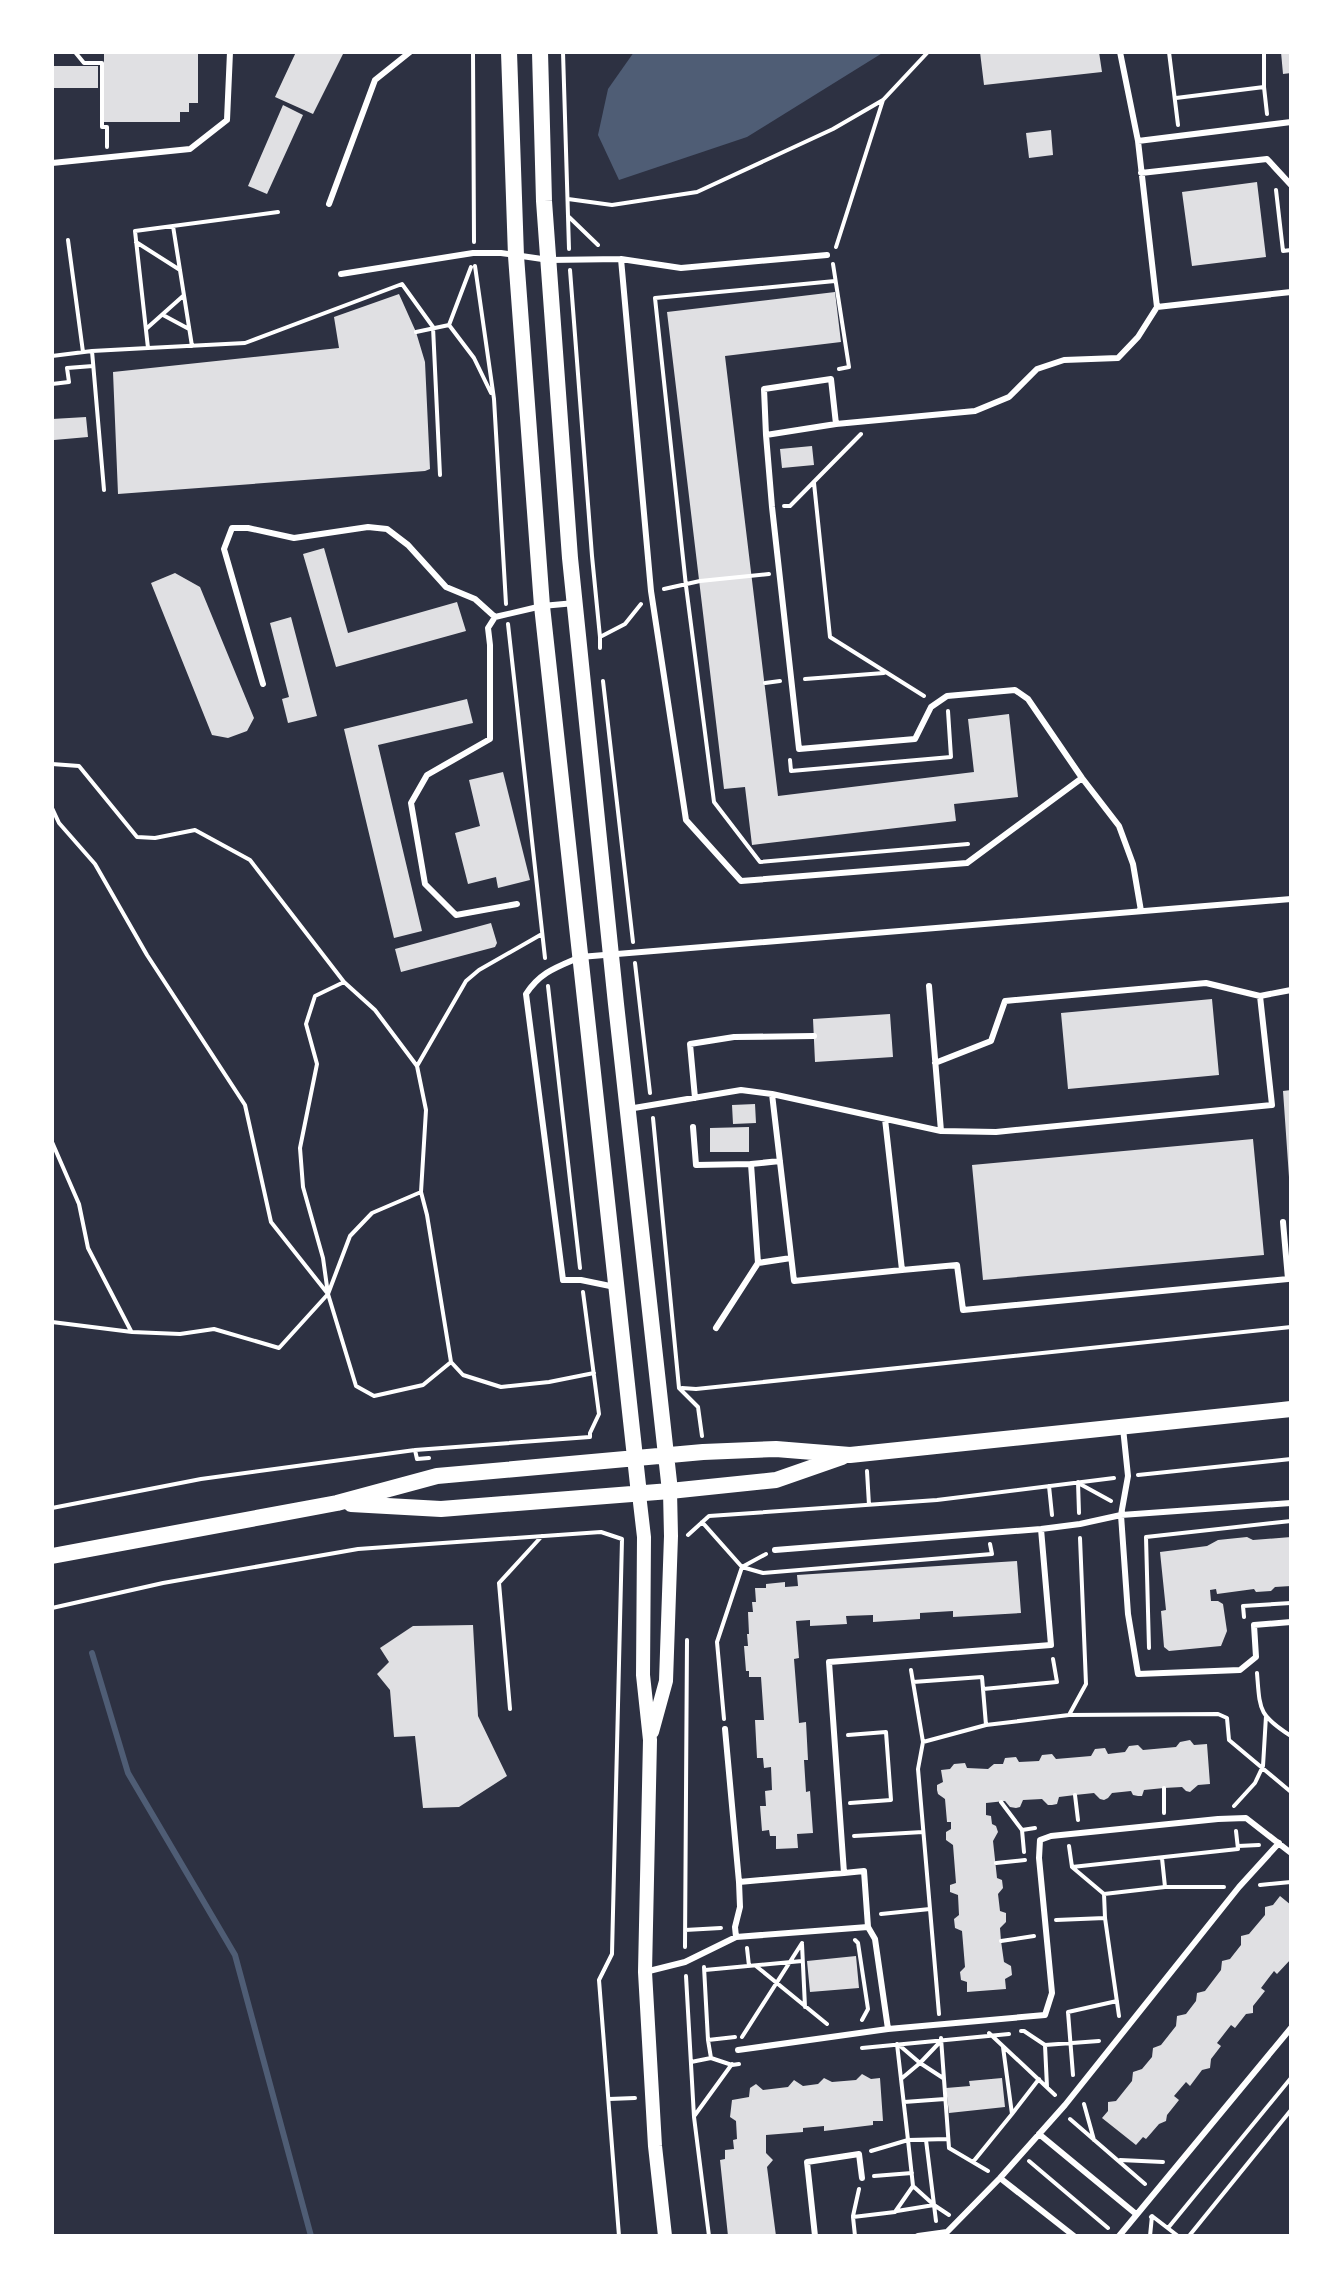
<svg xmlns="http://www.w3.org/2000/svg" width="1343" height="2288" viewBox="0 0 1343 2288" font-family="'Fira Sans',sans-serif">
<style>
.water{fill:#4f5d75}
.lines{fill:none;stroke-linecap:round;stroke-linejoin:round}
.stream{stroke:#4f5d75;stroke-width:6}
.building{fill:#e0e0e3}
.path{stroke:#fff;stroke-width:4}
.service{stroke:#fff;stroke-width:6}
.tertiary{stroke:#fff;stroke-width:14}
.secondary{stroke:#fff;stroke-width:16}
</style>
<rect width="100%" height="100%" fill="#2d3142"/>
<path class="water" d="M634,52H884L747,137L619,180L598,135L608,89Z"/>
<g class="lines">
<path class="stream" d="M92,1653L128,1773L235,1955L311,2236"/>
</g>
<path class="building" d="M104,52H198V103H189V112H180V122H104Z
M296,52H344L313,114L275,97Z
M980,52H1099L1102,72L984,85Z
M1281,52H1291V73L1283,74Z
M52,66H98V88H52Z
M283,105L303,115L267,194L248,186Z
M1051,130L1053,155L1029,158L1026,133Z
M1257,182L1266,257L1192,266L1182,192Z
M835,292L841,342L725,356L778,796L974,772L968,719L1009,714L1018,797L954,804L956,821L752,845L745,787L724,789L667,312Z
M399,294L416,332L425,362L430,469L425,471L118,494L113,372L339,348L334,317Z
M86,417L88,437L54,440L52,419Z
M812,446L814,465L782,468L780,449Z
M324,548L348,633L457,602L466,631L336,667L303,554Z
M175,573L200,587L254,718L247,731L228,738L212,735L151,583Z
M291,617L317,716L288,723L282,699L289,697L270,623Z
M467,699L473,723L378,745L422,931L394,938L344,729Z
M503,772L530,880L498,888L496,877L468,884L455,833L480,826L469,780Z
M491,923L497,943L495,947L401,972L395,949Z
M1212,999L1219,1075L1068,1089L1061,1013Z
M890,1014L893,1057L815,1062L813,1019Z
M1291,1090V1177H1289L1283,1091Z
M755,1104L756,1123L733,1124L732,1105Z
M749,1127V1152H710V1128Z
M1253,1139L1264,1255L983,1280L972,1165Z
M1247,1537L1253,1540L1291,1537V1586L1275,1587L1271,1591L1256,1592L1254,1589L1217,1594L1216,1589L1210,1590L1211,1601H1218L1223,1604L1227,1631L1221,1646L1169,1651L1164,1647L1161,1611L1166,1610L1160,1552L1207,1546L1218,1540Z
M1017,1561L1021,1613L953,1617V1611L920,1613V1619L873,1622V1615L846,1616L847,1624L810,1626V1620L796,1621L799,1658L794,1659L799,1723L806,1722L808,1760H804L806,1792L810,1791L813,1833L797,1834L798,1848L776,1849V1836H770L769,1830L762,1831L760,1806H766L765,1791L772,1790L771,1767L764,1768L763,1758H757L755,1720H764L761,1677H749V1671H746L744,1646H748L747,1634H749L748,1612H753L752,1602H756L755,1588H766V1584L785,1582V1587L798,1586L797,1575Z
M473,1625L478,1716L507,1776L459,1807L423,1808L415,1736L394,1737L390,1690L377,1674L389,1662L380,1648L413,1626Z
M1190,1740L1194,1745L1207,1744L1210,1784L1198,1785L1190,1792L1186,1791L1182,1787L1164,1788L1144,1790L1142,1796H1138L1133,1795L1131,1791L1112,1793L1108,1798L1104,1800L1100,1799L1094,1793L1075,1795L1059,1797L1057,1804L1052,1805H1048L1042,1799L1023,1800L1020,1807L1016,1808L1010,1807L1005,1801L986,1803V1815L991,1816L992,1824L996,1826L998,1832L993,1841L997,1878L1002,1880L1003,1888L998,1894L1000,1911L1006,1913V1922L1000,1928L1001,1941L1004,1962L1011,1966L1012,1975L1005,1979L1006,1989L967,1992V1982L961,1980L960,1972L965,1967L962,1931L955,1928L954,1919L959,1915L958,1895L950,1892V1885L956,1883L953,1845L946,1840V1832L951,1829V1822H947L945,1799L938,1794L937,1790V1785L943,1782L941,1770L950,1769L954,1764L965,1763L967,1768L988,1769L994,1764H1003L1005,1758L1016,1757L1019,1762L1039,1761L1042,1755L1052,1754L1056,1759L1091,1756L1095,1749L1105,1748L1108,1754L1125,1752L1129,1746L1138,1745L1143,1750L1176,1747L1180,1742Z
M1280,1896L1291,1905V1959L1277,1974L1274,1971L1261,1988L1265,1991L1253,2006V2013L1246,2014L1235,2028L1231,2025L1217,2043L1221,2046L1211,2059L1210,2068L1202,2070L1190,2086L1186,2082L1174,2096L1179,2100L1167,2115L1166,2121L1159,2124L1146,2139L1143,2137L1136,2145L1102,2118L1108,2111V2102L1116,2101L1132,2081L1133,2072L1142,2069L1152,2057L1153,2048L1161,2045L1176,2026L1177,2016L1186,2014L1196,2001L1197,1993L1205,1991L1221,1970L1222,1961L1230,1959L1241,1945V1936L1249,1934L1265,1915V1907L1273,1905Z
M856,1956L859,1988L810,1992L807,1961Z
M862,2074L871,2079L880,2078L883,2121H873V2125L824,2131V2126L803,2128V2132L766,2135V2153L773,2160L767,2167L776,2236H728L720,2160L725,2159V2150L734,2149L733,2140L737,2139L736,2121L730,2117L732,2100L749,2097L750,2088L756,2084L763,2090L788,2087L794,2080L803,2086L818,2084L824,2078L832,2082L856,2080Z
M1002,2078L1005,2107L949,2113L946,2088L970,2086L969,2081Z"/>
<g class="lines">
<path class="path" d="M75,52L84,63H102V127H107V147
M473,52L474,242
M563,52L569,249
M1169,52L1178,125
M1264,52V87L1267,114
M1176,98L1264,87
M1276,190L1283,251L1291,250
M568,199L612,205L697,192L833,129L883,100L928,52
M278,212L135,231L148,348L245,343L402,284L433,327L440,475
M569,217L598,245
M173,226L192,346
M68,240L83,352
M136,242L180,270
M836,247L883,100
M833,264L849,367L839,369
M475,266L494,399L506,604
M570,270L592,556L600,637V648
M835,281L655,298L686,586L714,802L760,862L968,844
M163,315L189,329
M449,325L474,358L491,393
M449,325L471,267
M146,329L183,296
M416,332L449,325
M92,351L104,490
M52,356L92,351L148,348
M52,384L69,382L67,368L93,366
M814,483L830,637L924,696
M784,506H790L861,434
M664,589L700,581L769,574
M508,624L545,958
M600,637L625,624L641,604
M805,679L884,673
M603,681L633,942
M765,683L780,681
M790,760L791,771L951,757L948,711
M52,764L79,766L137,837L155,838L195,830L250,860L344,982L375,1010L417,1066L426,1110L421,1192L427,1215L451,1362L463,1375L501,1387L549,1382L594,1373
M52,808L59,823L95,864L147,955L245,1105L271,1222L328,1294
M635,963L650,1093
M344,982L315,996L306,1024L317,1064L300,1148L303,1187L323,1258L328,1294L356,1386L374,1396L423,1385L451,1362
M548,986L580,1268
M417,1066L466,981L479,970L542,934
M653,1118L679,1388L698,1407L702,1436
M52,1142L79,1204L88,1248L131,1331
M52,1322L132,1332L180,1334L214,1329L279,1348L328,1294L350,1236L372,1213L421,1192
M682,1388L696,1389L1291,1327
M415,1450L417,1459L429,1458
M867,1471L869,1505
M1138,1475L1291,1459
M1078,1482L1079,1513
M1080,1484L1111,1501
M1049,1486L1052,1515
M52,1508L201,1479L415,1450L590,1437V1433L599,1414L583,1292
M702,1522L742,1567L763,1573L992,1554L990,1544
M688,1535L709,1516L937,1500L1114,1478
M52,1608L163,1583L358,1549L601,1532L622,1539L612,1954L599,1980L619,2236
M1244,1617L1243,1606L1291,1603
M1149,1648L1146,1537L1291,1521
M911,1670L923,1742
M1257,1673C1260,1710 1258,1715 1291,1736
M913,1682L982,1677L986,1725
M983,1689L1057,1682L1053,1659
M510,1709L499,1583L542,1536
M1069,1715L1086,1684L1080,1538
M724,1719L717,1642L742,1567L766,1554
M848,1735L886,1732L891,1800L850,1803
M1075,1795L1078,1820
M1001,1802L1022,1830
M1234,1806L1255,1783L1263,1766L1266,1716
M1164,1813V1788
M854,1836L923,1832
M1069,1846L1072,1867L1238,1849L1236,1831
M1238,1846L1259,1845
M1024,1852L1022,1830L1035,1828
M1162,1858L1165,1887
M996,1863L1025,1860
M1072,1867L1104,1894
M1260,1885L1291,1882
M881,1914L930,1909
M1056,1920L1105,1918
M685,1930L721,1928
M855,1940L858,1943L868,2009L862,2020
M1001,1941L1034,1936
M802,1944L805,2007
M685,1947L687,1640
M747,1948L749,1966
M756,1966L827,2024
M704,1967L708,2040
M705,1970L802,1961
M686,1976L694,2117L709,2236
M939,2014L918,1769L923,1742L986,1725L1069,1715L1218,1714L1227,1718L1229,1740L1291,1792
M1119,2016L1105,1918L1104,1894L1165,1887H1224
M1021,2031H1024L1045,2045L1047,2087
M989,2033L1055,2095
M742,2037L802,1943
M941,2038L949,2148L988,2171
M897,2044L908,2140L948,2139
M899,2045L920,2063L943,2078
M1045,2045L1099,2041
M862,2048L1009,2034
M711,2058L708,2040L735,2037
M691,2062L711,2058L732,2065L739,2064
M1073,2075L1068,2012L1117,2001
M901,2079L920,2063L940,2042
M609,2099L635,2098
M904,2102L945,2099
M1084,2104L1094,2140
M1012,2114L1039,2079
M695,2115L732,2064
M1070,2119L1145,2184
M926,2140L936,2221
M1120,2160L1163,2162
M1029,2161L1108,2228
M973,2162L1012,2114L1003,2047
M874,2176L912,2173
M913,2186L934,2205L949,2215
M897,2211L934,2205
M853,2216L859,2189
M1151,2217L1152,2216L1178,2236
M1168,2228L1291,2078
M855,2236L853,2217L895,2212L913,2186L908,2140L871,2151
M1150,2236L1152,2216
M1189,2236L1291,2110"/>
<path class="service" d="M1120,52L1138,141L1291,122
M52,163L190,149L227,120L230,52
M1141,173L1267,159L1291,185
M329,204L375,80L410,52
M621,259L651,591L686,820L741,881L967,863L1082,778
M341,274L473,253H501L549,260L621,259L681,268L827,255
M1157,307L1291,292
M836,424L975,411L1009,397L1037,369L1064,360L1118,358L1138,337L1157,307L1138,141
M766,435L764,389L831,379L836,424L766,435L772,507L799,749L915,739L931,707L947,696L1015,690L1028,699L1082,778L1119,826L1133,864L1141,911
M263,684L224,549L232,528H248L294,538L368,527L387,529L408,545L446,587L475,599L495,617
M517,904L456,915L425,884L411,803L427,775L490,739V645L488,628L495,617L542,606L575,603
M929,986L941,1131
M935,1063L991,1041L1005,1001L1206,983L1260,996
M772,1094L794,1281L902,1270L885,1119
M695,1098L690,1044L734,1037L814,1036
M628,1109L741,1090L772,1094L941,1131L996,1132L1272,1105L1260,996L1291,990
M693,1127L696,1165L751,1164L758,1263L791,1258
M751,1164L780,1161
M902,1270L957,1265L963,1310L1288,1279L1283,1222
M615,1287L581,1280H563L526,994C540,972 557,967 580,957L1291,899
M716,1328L758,1263
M1123,1428L1128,1476L1121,1515L1128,1614L1138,1674L1240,1670L1256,1657L1254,1625L1291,1622
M775,1550L1041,1529L1080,1524L1121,1515L1291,1503
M725,1729L739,1882L740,1907L735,1927L736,1937
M739,1882L844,1873
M868,1927L864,1871L844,1873L829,1662L1051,1645L1041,1529
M645,1972L685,1962L736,1937L868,1927L875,1939L888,2029
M738,2050L888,2029L1045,2015L1052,1993L1039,1858L1040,1840L1051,1836L1218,1819L1246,1818L1291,1853
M1039,2134L1136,2214
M1000,2178L1074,2236
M815,2236L807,2162L859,2154L862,2178
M918,2236L947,2232L1000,2178L1065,2105L1239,1887L1279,1843
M1119,2236L1291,2028"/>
<path class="tertiary" d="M639,1494L644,1537L643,1675L650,1740L645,1972L655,2146L665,2236
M652,1732L666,1681L671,1536L670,1491"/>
<path class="secondary" d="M509,52L516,256L542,606L639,1494
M540,52L544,201L570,558L616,1004L670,1491
M351,1504L441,1509L670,1491L776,1480L842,1457
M52,1556L337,1503L437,1476L703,1452L776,1449L850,1455L1291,1409"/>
</g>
<rect width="1343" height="2288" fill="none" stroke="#ffffff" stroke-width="108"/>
</svg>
